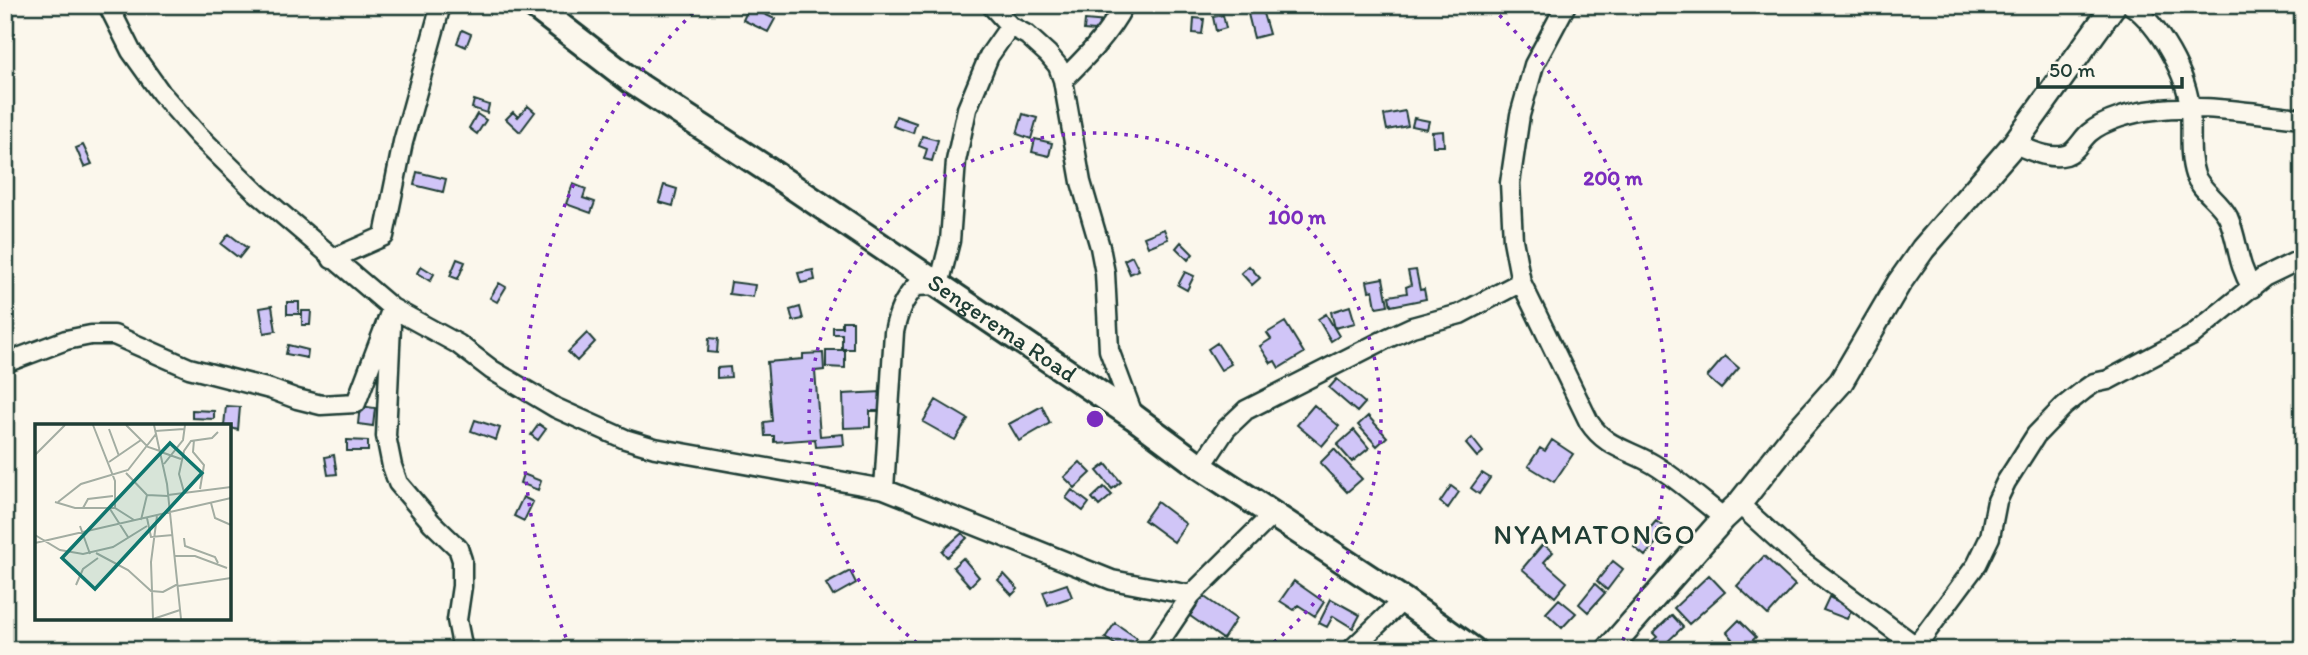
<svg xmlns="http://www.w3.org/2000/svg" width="2308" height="655" viewBox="0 0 2308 655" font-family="Itim,sans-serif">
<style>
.building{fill:#d0c5f7;stroke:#1f3d34;stroke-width:2}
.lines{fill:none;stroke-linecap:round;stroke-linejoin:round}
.minor-casing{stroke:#1f3d34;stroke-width:23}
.tertiary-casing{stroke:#1f3d34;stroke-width:28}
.secondary-casing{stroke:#1f3d34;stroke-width:30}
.minor{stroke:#fbf7ec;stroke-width:18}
.tertiary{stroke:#fbf7ec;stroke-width:23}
.secondary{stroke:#fbf7ec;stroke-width:24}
.ring{fill:none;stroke:#7b2cbf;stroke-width:3.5;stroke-dasharray:3.5 7}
.labels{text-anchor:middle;stroke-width:5;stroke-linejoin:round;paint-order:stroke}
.street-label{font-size:24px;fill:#1f3d34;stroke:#fbf7ec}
.quarter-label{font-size:28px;letter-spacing:2px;fill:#1f3d34;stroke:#fbf7ec}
.inset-road{fill:none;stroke:#a3ada2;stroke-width:2}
.view{fill:#0f766e;fill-opacity:0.15;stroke:#0f766e;stroke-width:3.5}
.inset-edge{fill:none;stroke:#1f3d34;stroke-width:3.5}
.centre{fill:#7b2cbf;stroke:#fbf7ec;stroke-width:3.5}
.ring-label{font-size:21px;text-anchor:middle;font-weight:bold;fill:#7b2cbf;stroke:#fbf7ec;stroke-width:5;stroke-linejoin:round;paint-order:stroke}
</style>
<rect width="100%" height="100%" fill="#fbf7ec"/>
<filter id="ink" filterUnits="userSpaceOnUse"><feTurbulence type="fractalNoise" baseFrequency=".0143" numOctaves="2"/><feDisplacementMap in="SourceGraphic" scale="14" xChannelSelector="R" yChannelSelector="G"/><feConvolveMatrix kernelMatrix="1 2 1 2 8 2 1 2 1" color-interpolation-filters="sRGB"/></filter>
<g filter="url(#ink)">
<path class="building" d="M749,7L775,19L768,32L743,20Z
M1262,10L1269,34L1254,38L1248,14Z
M1223,15L1226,28L1216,31L1213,17Z
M1194,18L1204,19L1202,34L1193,33Z
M1085,20L1107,22L1106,32L1084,30Z
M462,30L471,34L466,47L457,43Z
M474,100L489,105L487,113L472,108Z
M528,106L535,112L520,132L506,119L513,112L518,117Z
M1405,111L1408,126L1387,130L1384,115Z
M477,114L486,120L477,134L469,128Z
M1023,114L1037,118L1031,139L1017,134Z
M896,116L916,123L913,133L893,126Z
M1414,118L1429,121L1427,129L1412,126Z
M1443,131L1444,146H1433L1432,132Z
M922,136L938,140L932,161L924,159L927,149L919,146Z
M1035,139L1052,143L1049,156L1032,152Z
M83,145L92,164L84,167L76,148Z
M417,172L446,179L443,192L414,185Z
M573,184L586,189L583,198L595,202L591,213L566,204Z
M664,185L677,189L673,206L659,202Z
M1164,229L1168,239L1148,247L1144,237Z
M229,234L247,248L239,258L221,244Z
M1181,242L1193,254L1188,260L1176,248Z
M1132,256L1139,270L1130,274L1124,260Z
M457,259L465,262L458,279L450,276Z
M421,266L434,274L430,281L417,273Z
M1249,266L1260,278L1252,285L1241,273Z
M813,270L815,280L801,283L798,273Z
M1416,270L1420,290L1424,289L1426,299L1391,306L1389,296L1407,293L1406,287L1411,285L1408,271Z
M1185,272L1194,276L1187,290L1178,285Z
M1383,278L1388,305L1376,307L1373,290L1369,291L1367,281Z
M731,282L755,285L753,297L729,294Z
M499,283L506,287L497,302L490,298Z
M287,302H299V314H287Z
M272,306L276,331L264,333L260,308Z
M1350,306L1355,323L1335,328L1331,312Z
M800,307L803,319L793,321L790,310Z
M302,311H311L310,325H302Z
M1326,314L1339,336L1331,341L1318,319Z
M842,321H853V349H842V334H833V327H842Z
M1285,322L1304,353L1279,368L1275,361L1271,363L1260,346L1271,339L1267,333Z
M587,333L595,342L577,361L568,352Z
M709,338L718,339L717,353L708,352Z
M1217,343L1231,364L1221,370L1208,349Z
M288,345L308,350L307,358L286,354Z
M826,350H845V368L826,367Z
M823,353L824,370L815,371L820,436L843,434L844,445L816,447L815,439L774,442V436H765L764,422L772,421L767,362L803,359V354Z
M1725,356L1739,368L1721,389L1707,377Z
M730,367L731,377L717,378V368Z
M1337,379L1365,403L1357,412L1329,388Z
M882,392L883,411H870V427L844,428L843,394Z
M936,400L968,419L955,440L923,422Z
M1314,405L1339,426L1322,446L1297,425Z
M226,406L240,407L238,430L224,426Z
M360,406L375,408L373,426L358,424Z
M1042,406L1050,423L1019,441L1009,424Z
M192,410L214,411V419L192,418Z
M1368,416L1387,437L1377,446L1358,425Z
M475,420L500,428L496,440L471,431Z
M539,424L546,429L538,440L531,435Z
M1354,430L1369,448L1352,462L1337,445Z
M1472,438L1483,452L1477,457L1466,444Z
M347,440L368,441V451H347Z
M1552,440L1573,454L1554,482L1528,466L1540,448L1545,451Z
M1334,449L1362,479L1347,492L1320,463Z
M334,455L337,474L328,475L325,457Z
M1080,462L1091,473L1075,488L1064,477Z
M1106,464L1121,482L1112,489L1097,471Z
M1482,473L1490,478L1479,494L1471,488Z
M523,474L541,481L538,490L520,483Z
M1451,486L1459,492L1448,508L1440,502Z
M1104,487L1112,495L1099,506L1092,498Z
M1072,490L1089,503L1083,511L1066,498Z
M523,497L533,502L524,521L514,516Z
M1157,502L1186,524L1174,542L1144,520Z
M1656,521L1667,530L1645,556L1634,547Z
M962,533L967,538L947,557L942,551Z
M1543,544L1553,552L1544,562L1567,582L1555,597L1522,569Z
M1764,556L1795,585L1768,615L1737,586Z
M963,558L979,577L970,586L953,567Z
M1613,561L1623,569L1607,590L1597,581Z
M850,571L856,583L833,596L826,584Z
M1004,574L1018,589L1012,595L998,580Z
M1709,575L1725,592L1689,624L1674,608Z
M1294,581L1324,602L1315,616L1298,605L1294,610L1280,601Z
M1067,584L1072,597L1048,605L1043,592Z
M1595,584L1605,593L1588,612L1579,604Z
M1203,596L1236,619L1223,639L1190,616Z
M1829,597L1852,608L1847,619L1823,610Z
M1331,599L1360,615L1353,628L1333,616L1327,627L1319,623Z
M1559,599L1576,613L1562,628L1546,613Z
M1672,615L1683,627L1665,644L1671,650H1658L1651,642L1657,637L1653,633Z
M1739,620L1756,637L1743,650H1703L1713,640L1722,649L1733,639L1727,632Z
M1115,623L1137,638L1129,650H1124L1105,638Z
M1909,632L1930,650H1880L1891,636Z"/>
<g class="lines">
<g class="minor-casing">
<path id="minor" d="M108,5L131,51L161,93L198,135L256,192L392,308L458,344L492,370L556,408L625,439L655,448L884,489L1112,580L1191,595
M991,5L1010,26L1027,35L1048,54L1058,66L1063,80L1081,182L1100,247L1105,273L1109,350L1134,417
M1566,5L1534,65L1520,115L1510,183L1513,240L1521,282L1589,422C1606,448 1628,449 1653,464C1678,479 1701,500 1724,518
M2131,5C2159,25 2188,76 2190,110C2192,132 2188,154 2195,175C2201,191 2220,201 2228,217C2239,242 2236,262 2252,288
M1063,80C1087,56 1108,35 1124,5
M2014,144C2030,150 2049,160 2066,155C2076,152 2081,140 2089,133C2104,120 2134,112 2154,110C2202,103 2254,114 2303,118
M332,259L384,236L403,142L441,5
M391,325L386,436L392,466L398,483L432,523L458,548L462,560V586L457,620L463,650
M5,363L66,340L91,335H114L189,368L270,389L297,399L321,405L356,403L392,308
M1201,467L1226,429L1246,410L1388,338L1412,327L1460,314L1521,282
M884,489L894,332C898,313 903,300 916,286L939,285L950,241L956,161L967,109L989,56L1010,26
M1739,504L1804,563L1921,650
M1916,646L1977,564L1990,537L1997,501L2006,482L2036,435L2064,406L2084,390L2094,383L2108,380L2191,336L2264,277L2303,258
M1154,650L1191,595L1272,515
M1351,650L1403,600"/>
</g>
<g class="tertiary-casing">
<path id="tertiary" d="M1608,650L1724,518L1739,504L1792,437L1841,382L1899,283L1923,249L2014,144L2114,5"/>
</g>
<g class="secondary-casing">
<g id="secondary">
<path id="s1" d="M533,5L633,82L768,170L1134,417L1201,467L1403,600L1473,650"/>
</g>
</g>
<use href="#minor" class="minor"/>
<use href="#tertiary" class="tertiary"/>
<use href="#secondary" class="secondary"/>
</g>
</g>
<g class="ring">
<path d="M925 649A286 286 0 1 1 1265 649"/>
<path d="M570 647A572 572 0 0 1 698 8M1492 8A572 572 0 0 1 1620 647"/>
</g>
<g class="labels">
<g class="street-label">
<text dy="8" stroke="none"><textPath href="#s1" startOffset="570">Sengerema Road</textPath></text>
</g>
<g class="quarter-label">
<text x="1595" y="544">NYAMATONGO</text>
</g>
</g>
<g transform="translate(35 424)">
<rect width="196" height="196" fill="#fbf7ec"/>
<path class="inset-road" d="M58,1L80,57V85M91,1L113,23L125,27M119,1L132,60L146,195M74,5L84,32M120,7L149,5M159,16L158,28L169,41L165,65M126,28L146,35M0,31L30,1M74,38L106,16M129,40L148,16L150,1M91,49L112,71L133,72M149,68L144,50L149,27L156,17L177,14L183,8M133,71L196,63M20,78L40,84H80L99,96M23,78L46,60L93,46L121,10M176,79L180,94L196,101M48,84L53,75L78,72M75,85L93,113M112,94L116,113L138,111M106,96L112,71M45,102L55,130M0,111L25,126L48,130L78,123L112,102M149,114L150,122L180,133L183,139M0,119L196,74M61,129L93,146L116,167L128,168L143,160M140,132H160L192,144M41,161L48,145L63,134M143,162L196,154M118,195L116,138L122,92M118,195L145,186"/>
<path class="view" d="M135,19L167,49L60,165L27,134Z"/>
<rect width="196" height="196" class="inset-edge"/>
</g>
<circle cx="1095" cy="419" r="10" class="centre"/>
<g class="ring-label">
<text x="1613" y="185">200 m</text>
<text x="1297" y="224">100 m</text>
</g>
<rect width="2308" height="655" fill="none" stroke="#fbf7ec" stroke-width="28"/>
<rect x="14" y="14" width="2280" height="627" fill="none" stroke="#1f3d34" stroke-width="2.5" filter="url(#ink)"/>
<path d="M2038 77v10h144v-10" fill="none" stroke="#1f3d34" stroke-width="3.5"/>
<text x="2049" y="77" font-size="21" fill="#1f3d34" stroke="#fbf7ec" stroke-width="5" paint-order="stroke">50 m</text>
</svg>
